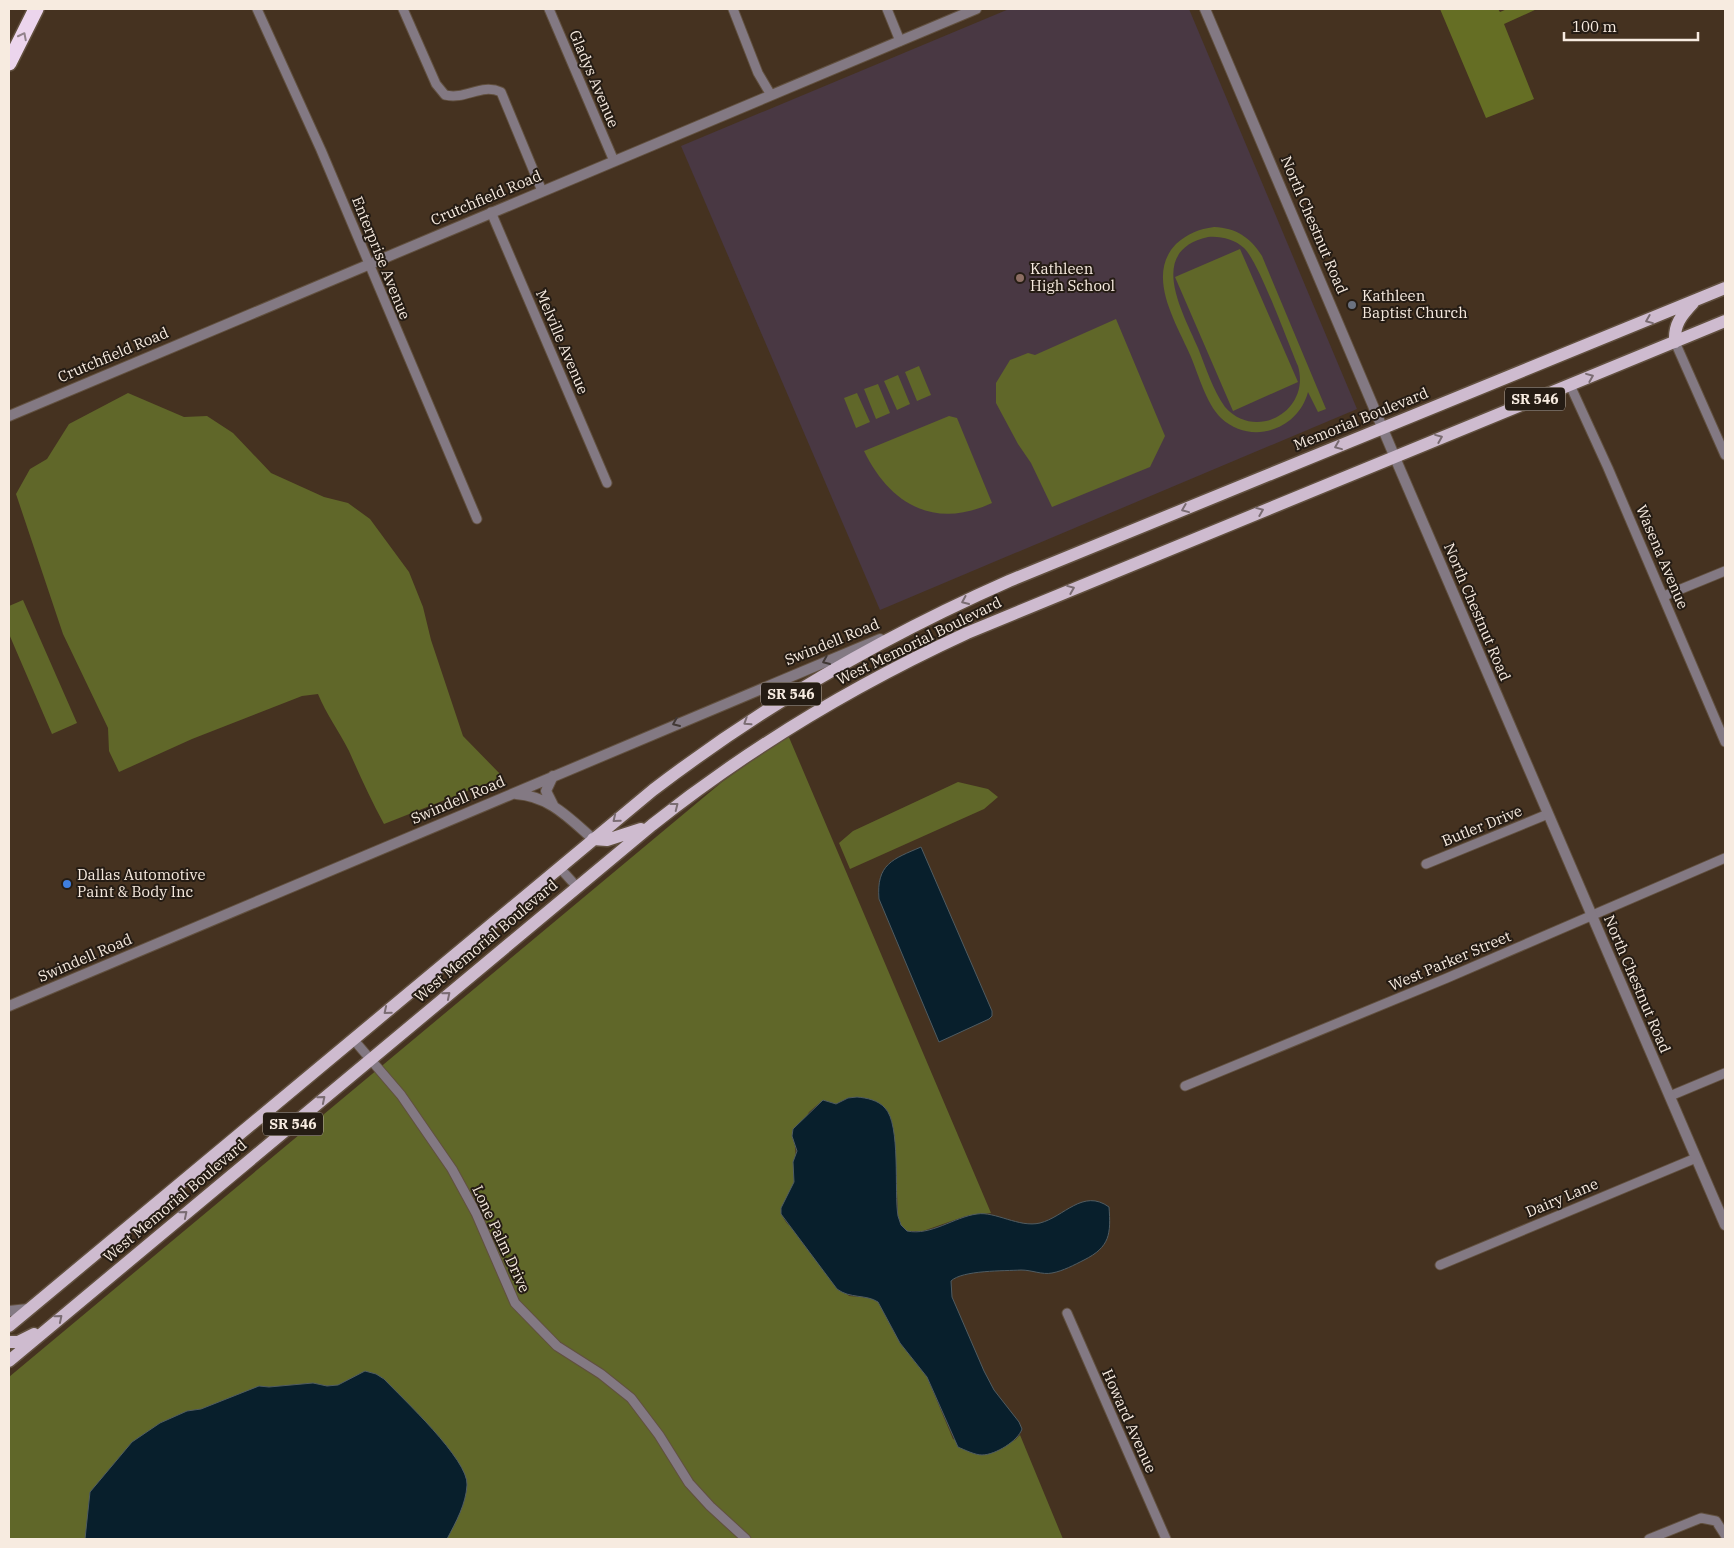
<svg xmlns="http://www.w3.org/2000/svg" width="1734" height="1548" viewBox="0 0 1734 1548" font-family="'IBM Plex Serif',serif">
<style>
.education{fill:#493843}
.green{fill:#606729;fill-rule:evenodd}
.forest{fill:#656e24}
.water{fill:#081f2c;stroke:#505c62}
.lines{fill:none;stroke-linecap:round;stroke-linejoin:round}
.minor-casing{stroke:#61503f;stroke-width:11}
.tertiary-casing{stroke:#61503f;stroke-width:12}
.primary-casing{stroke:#61503f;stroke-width:15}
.motorway-casing{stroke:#61503f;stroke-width:18}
.minor{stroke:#837983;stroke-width:9}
.tertiary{stroke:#837983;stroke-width:10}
.primary{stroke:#cebbcf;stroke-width:12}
.motorway{stroke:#ecd5ed;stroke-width:15}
.oneway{stroke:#92828b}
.oneway2{stroke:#7a6c72}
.oneway3{stroke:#413835}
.education-dot{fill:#8d6e63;stroke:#251c14;stroke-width:2}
.worship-dot{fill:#6b7280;stroke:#251c14;stroke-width:2}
.shop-dot{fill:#3f7fe0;stroke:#251c14;stroke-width:2}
.labels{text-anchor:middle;stroke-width:4;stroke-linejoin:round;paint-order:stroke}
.shield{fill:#251c14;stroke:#b8ada3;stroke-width:1}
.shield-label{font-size:14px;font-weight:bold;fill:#f7ebe0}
.street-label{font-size:15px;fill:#f7ebe0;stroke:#251c14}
.poi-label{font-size:15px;fill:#f7ebe0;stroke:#251c14;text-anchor:start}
</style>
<rect width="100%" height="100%" fill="#453220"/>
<path class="education" d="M1009,9H1189L1357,409L880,610L681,146Z"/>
<path class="green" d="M1214,227C1236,228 1250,237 1262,256L1326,409L1318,412L1308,392C1298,430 1251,446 1221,418C1206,403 1199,376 1191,357C1177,324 1145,276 1176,244C1187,234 1199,229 1214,227ZM1208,237C1221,236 1234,239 1244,248C1259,262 1288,343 1298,366C1311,411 1256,442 1225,407C1213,390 1206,368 1198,348C1183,312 1146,251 1208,237Z
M1240,249L1298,382L1233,411L1175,277Z
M1116,319L1165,436L1150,467L1052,507L1031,463L1018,444L996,403V383L1010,360L1028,353L1035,355Z
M919,366L931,395L917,401L905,372Z
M898,375L910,404L897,410L884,381Z
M878,384L890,413L876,419L864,389Z
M128,393L184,417L207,416L233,433L271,473L324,497L348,503L370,519L409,572L423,607L431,640L463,736L503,777L384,824C371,800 360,776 349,751C339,731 326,714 318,694L302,696L192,739L119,772L109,751L108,728L63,634L16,494L30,469L47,459L69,424Z
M857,393L870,422L856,428L844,398Z
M949,416L957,418L992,503C934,530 890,504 864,451Z
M23,600L77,723L52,734L9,634V606Z
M788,735L991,1213L966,1216L923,1231H907L901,1225L898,1216L895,1148L891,1118L848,1098L836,1104L823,1100L809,1112L794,1142C797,1149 795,1179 793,1187C790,1197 778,1207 784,1219C786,1223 791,1227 794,1231C810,1255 830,1275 849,1296L873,1298L878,1302L900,1343L927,1377L953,1439L988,1454L1015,1440L1020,1435L1063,1539H9V1377L722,782Z
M958,782L988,789L998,797L984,809L850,869L839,843L853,831Z"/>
<path class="forest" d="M1440,9H1498L1500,12L1507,9H1537L1504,24L1534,99L1486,118Z"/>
<path class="water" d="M921,847L992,1011V1016L989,1019L939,1042L879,899C876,864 893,859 921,847Z
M857,1097C867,1098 878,1100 885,1108C901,1124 894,1192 898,1216L901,1225L907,1231C931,1236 954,1217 977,1214C995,1211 1019,1228 1040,1223C1064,1217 1083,1188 1109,1207C1111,1234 1110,1247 1084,1260C1074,1265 1063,1271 1052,1273C1042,1275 1032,1270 1021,1270C1005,1271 962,1270 951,1281L952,1297L984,1371L994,1390L1019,1422L1022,1429C1018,1441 995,1455 982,1455C975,1455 965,1450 958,1447L927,1377L900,1343L878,1302C866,1294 850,1299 837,1289L781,1214V1208L794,1182L793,1162L797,1151L792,1136L793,1129L823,1100L836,1104L848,1098Z
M365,1371L376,1374L384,1379C402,1398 469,1460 467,1485C466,1504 456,1522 447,1539H85L90,1492L132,1442L160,1423L187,1411L201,1409L259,1386L269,1387L313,1383L327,1386L338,1385Z"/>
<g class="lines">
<g class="minor-casing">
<path id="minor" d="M257,9L321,150L477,519
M403,9L436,84L445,95C466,100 481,83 501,92L542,191
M549,9L614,161
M733,9L758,73L771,95
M887,9L900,41
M491,212L607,483
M1675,342L1725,455
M1570,385L1608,468L1725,742
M1664,596L1725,571
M1426,864L1548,814
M559,867L577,887
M353,1039L401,1095L452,1169L476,1213L515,1303L557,1346L601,1374L631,1398L659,1435L689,1483L710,1506L746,1539
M1185,1086L1447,978L1725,858
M1670,1096L1725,1073
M1440,1265L1696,1158
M1067,1313L1166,1539
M1649,1539L1701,1518L1716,1521L1725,1535"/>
</g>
<g class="tertiary-casing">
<path id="tertiary" d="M1205,9L1399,467L1725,1225
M9,416L976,9
M553,776L546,791L553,805
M516,794C549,796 569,818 593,839
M9,1006L880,639
M9,1311L28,1309"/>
</g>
<g class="primary-casing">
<path id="primary" d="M1675,342C1674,324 1681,316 1693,303
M593,839L607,840L641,829
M9,1326L653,790C763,706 882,637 1009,581L1725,288
M9,1342H18L34,1334
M9,1361L652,825C749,748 854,685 967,633L1725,321"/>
</g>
<g class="motorway-casing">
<path id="motorway" d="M9,63L36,9"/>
</g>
<use href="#minor" class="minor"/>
<use href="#tertiary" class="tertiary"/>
<use href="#primary" class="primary"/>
<use href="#motorway" class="motorway"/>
</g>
<defs><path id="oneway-chevron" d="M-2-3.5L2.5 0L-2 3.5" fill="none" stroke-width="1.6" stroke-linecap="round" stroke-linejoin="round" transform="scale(1.25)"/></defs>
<use class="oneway" href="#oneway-chevron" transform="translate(23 36) rotate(-63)"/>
<g class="oneway2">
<use href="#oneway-chevron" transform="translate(1649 320) rotate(158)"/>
<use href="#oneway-chevron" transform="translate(1590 377) rotate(-22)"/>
<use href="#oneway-chevron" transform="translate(1439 438) rotate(-22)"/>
<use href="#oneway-chevron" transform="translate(1338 446) rotate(158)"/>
<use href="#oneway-chevron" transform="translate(1185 509) rotate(158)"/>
<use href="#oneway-chevron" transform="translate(1260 511) rotate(-22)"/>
<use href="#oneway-chevron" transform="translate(1071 589) rotate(-22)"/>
<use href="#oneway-chevron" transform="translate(965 601) rotate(156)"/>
<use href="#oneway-chevron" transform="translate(747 722) rotate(147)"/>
<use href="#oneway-chevron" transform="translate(675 806) rotate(-38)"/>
<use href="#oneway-chevron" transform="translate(616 819) rotate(141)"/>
<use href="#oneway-chevron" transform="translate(447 995) rotate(-40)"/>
<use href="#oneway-chevron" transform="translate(387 1011) rotate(140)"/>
<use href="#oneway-chevron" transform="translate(322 1099) rotate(-40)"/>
<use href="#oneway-chevron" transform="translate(184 1214) rotate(-40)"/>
<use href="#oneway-chevron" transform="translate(59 1318) rotate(-40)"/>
</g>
<g class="oneway3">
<use href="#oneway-chevron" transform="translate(826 661) rotate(157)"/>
<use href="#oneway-chevron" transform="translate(676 723) rotate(157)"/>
</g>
<circle class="education-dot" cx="1020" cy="278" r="5"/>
<circle class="worship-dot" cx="1352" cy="305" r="5"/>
<circle class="shop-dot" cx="67" cy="884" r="5"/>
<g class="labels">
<g class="shield">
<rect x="1505" y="387.5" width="60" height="23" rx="4"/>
<rect x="761" y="682.5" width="60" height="23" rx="4"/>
<rect x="263" y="1112.5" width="60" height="23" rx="4"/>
</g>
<g class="shield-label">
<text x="1535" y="404">SR 546</text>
<text x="791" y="699">SR 546</text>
<text x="293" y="1129">SR 546</text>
</g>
<g class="street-label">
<text transform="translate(594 79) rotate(67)" y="5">Gladys Avenue</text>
<text transform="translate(486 198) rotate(-23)" y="5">Crutchfield Road</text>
<text transform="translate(1314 225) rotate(67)" y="5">North Chestnut Road</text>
<text transform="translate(381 258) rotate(68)" y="5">Enterprise Avenue</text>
<text transform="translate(562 342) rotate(67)" y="5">Melville Avenue</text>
<text transform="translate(113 355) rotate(-23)" y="5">Crutchfield Road</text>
<text transform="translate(1361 419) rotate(-22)" y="5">Memorial Boulevard</text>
<text transform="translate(1662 557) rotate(67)" y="5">Wasena Avenue</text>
<text transform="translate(1477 612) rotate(67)" y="5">North Chestnut Road</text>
<text transform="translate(919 641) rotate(-26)" y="5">West Memorial Boulevard</text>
<text transform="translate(832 642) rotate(-22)" y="5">Swindell Road</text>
<text transform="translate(458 800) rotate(-23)" y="5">Swindell Road</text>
<text transform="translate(1482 826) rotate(-22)" y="5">Butler Drive</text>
<text transform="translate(486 941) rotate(-40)" y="5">West Memorial Boulevard</text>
<text transform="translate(85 958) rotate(-23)" y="5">Swindell Road</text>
<text transform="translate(1450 961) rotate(-23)" y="5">West Parker Street</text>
<text transform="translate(1637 984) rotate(67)" y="5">North Chestnut Road</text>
<text transform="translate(1562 1198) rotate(-23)" y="5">Dairy Lane</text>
<text transform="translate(175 1201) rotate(-40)" y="5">West Memorial Boulevard</text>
<text transform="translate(501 1239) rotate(65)" y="5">Lone Palm Drive</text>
<text transform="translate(1129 1421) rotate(66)" y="5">Howard Avenue</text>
</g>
<g class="poi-label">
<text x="1030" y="274">Kathleen<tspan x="1030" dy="17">High School</tspan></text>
<text x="1362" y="301">Kathleen<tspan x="1362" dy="17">Baptist Church</tspan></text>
<text x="77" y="880">Dallas Automotive<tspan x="77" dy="17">Paint &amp; Body Inc</tspan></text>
</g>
</g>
<rect width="1734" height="1548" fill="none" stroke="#f7ebe0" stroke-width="20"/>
<path d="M1564 32v8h134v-8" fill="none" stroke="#f7ebe0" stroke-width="2.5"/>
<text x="1572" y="32" font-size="15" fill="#f7ebe0" stroke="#251c14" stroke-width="4" paint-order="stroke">100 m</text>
</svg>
